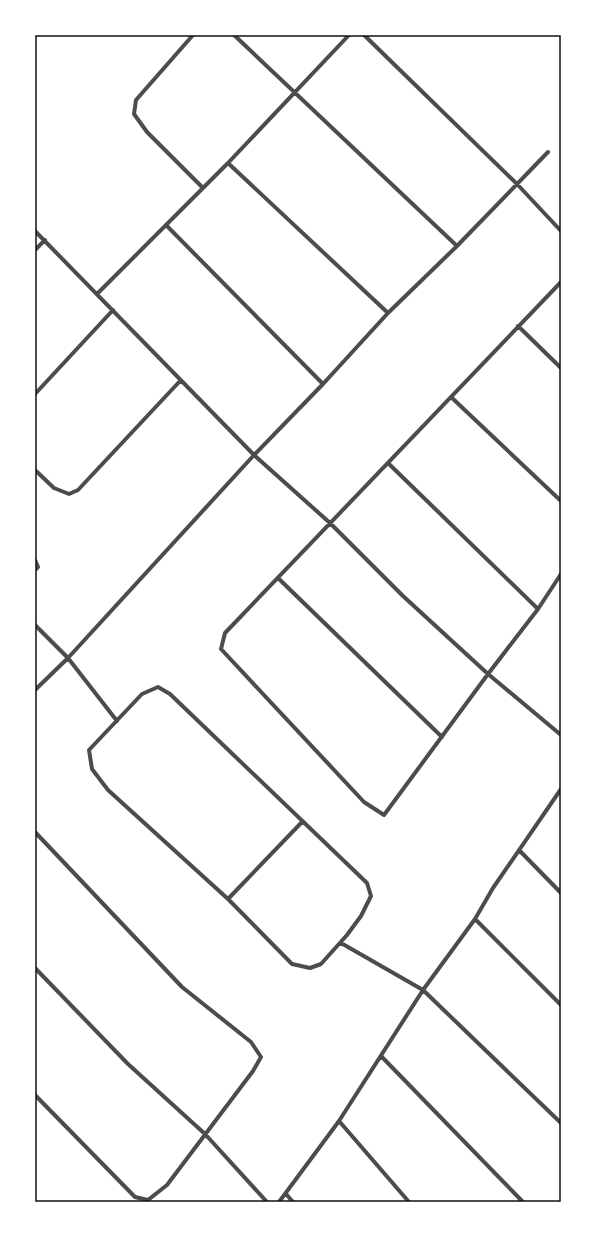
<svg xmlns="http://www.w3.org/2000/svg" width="596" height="1237" viewBox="0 0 596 1237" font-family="'Varela Round',sans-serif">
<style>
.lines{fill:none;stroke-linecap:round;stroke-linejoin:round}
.minor{stroke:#4c4c4c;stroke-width:4}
.neatline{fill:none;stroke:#111;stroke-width:1.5}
</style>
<rect width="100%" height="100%" fill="#fff"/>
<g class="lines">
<path class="minor" d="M193,35L136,100L134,114L147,132L203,188
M234,35L457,246
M364,35L517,184L561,231
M228,163L388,313
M166,225L323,384
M35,231L254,455L330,523L403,596L488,674L561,735
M35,250L45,240
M561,282L225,633L221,649L364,802L384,815L488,674L538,609L561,574
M97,294L228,163L349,35
M518,326L561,368
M35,394L113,310
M451,397L561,501
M389,464L538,609
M35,470L54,488L69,494L78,490L180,381
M35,560L38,567L35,570
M278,578L442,737
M35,625L68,658L35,690
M158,687L170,694L367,883L371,896L361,916L347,935L321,964L310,968L292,964L228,899L108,790L92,769L89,750L142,694Z
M117,721L68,658L254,455L323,384L388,313L457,246L548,152
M35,832L182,987L251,1042L261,1057L253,1071L167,1185L148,1200L135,1197L35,1095
M519,850L561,893
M228,899L302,822
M475,919L561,1005
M341,943L423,990L561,1123
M35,968L128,1064L205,1134L267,1202
M381,1056L523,1202
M339,1121L409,1202
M286,1194L293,1202
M279,1202L339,1121L423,990L475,919L493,888L561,789"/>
</g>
<rect width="596" height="1237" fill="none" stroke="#ffffff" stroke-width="72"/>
<rect x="36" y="36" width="524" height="1165" class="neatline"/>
</svg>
